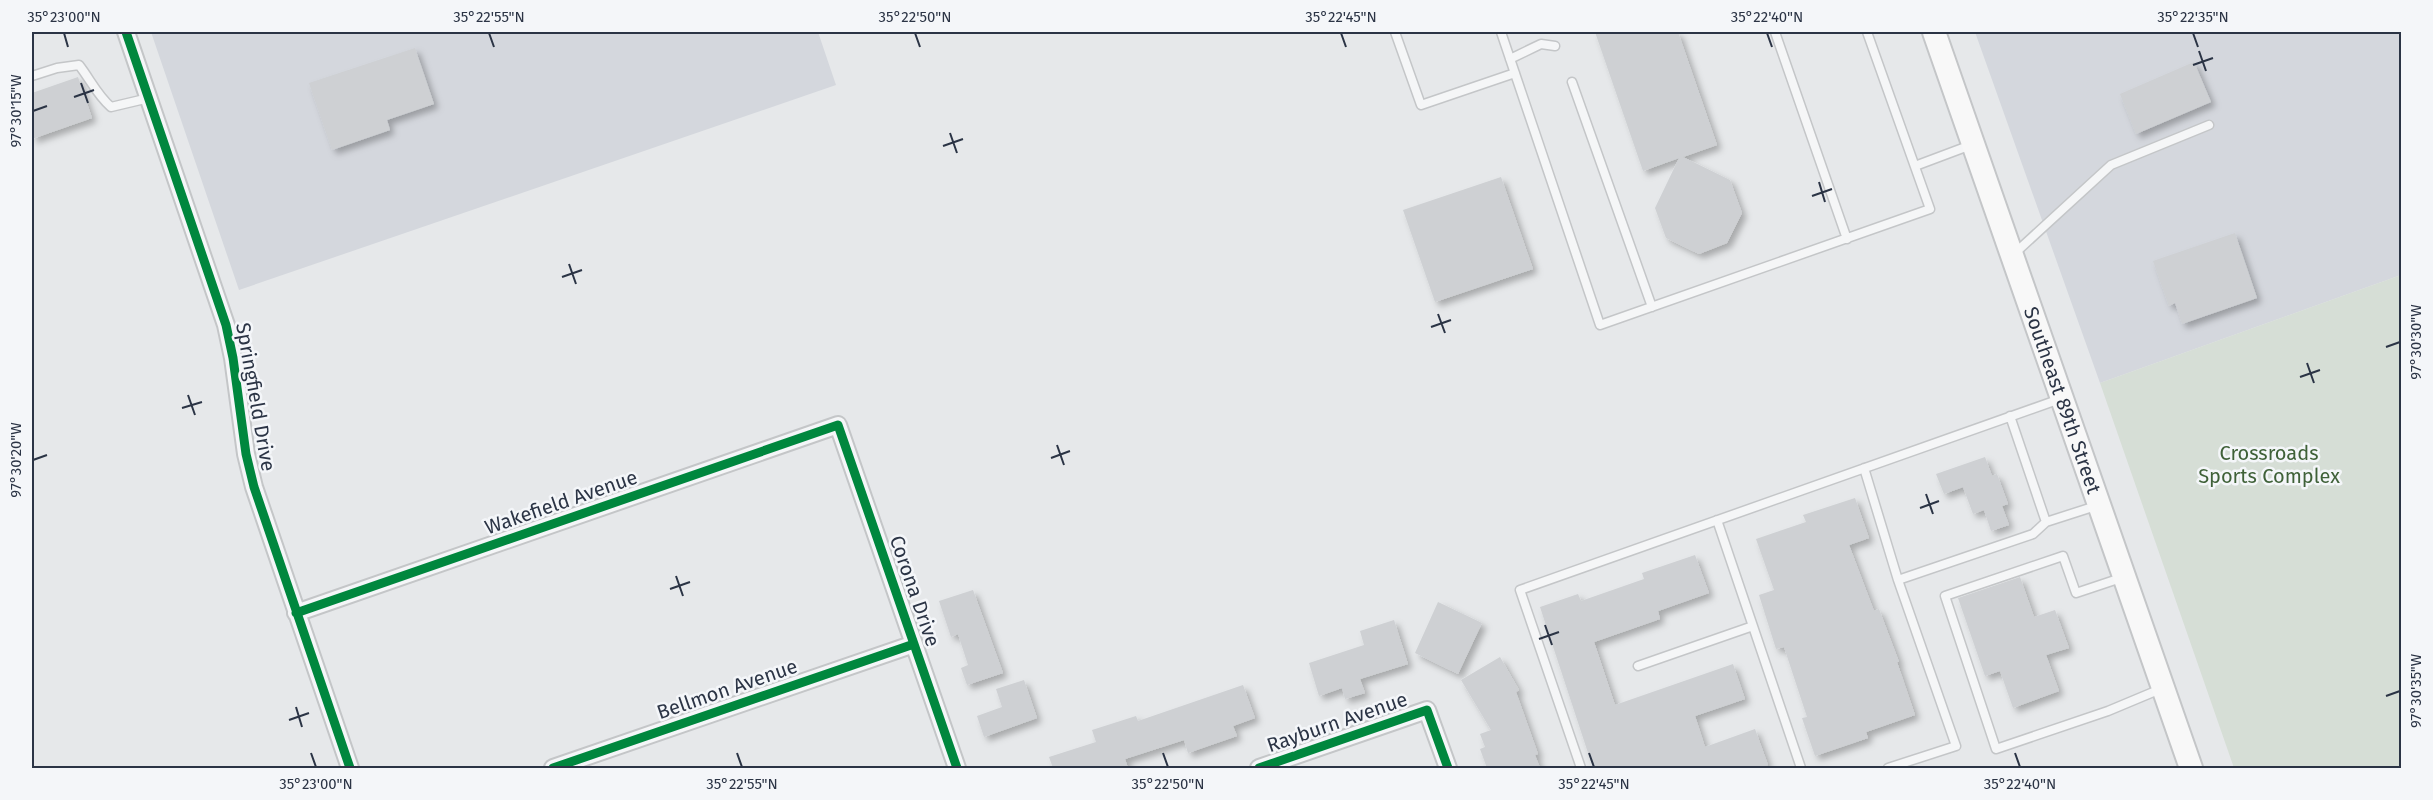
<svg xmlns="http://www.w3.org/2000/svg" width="2433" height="800" viewBox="0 0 2433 800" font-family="'Fira Sans',sans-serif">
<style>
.built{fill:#d4d7dd}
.green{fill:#d6ded6}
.building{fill:#ced0d3;filter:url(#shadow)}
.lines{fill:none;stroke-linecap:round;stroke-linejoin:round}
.service-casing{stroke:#c4c6c8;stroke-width:11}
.minor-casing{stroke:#c4c6c8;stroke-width:20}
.secondary-casing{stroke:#c4c6c8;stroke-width:26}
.service{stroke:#f5f6f7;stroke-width:8}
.minor{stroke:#f5f6f7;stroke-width:16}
.secondary{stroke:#f8f8f8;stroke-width:22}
.cycleway-casing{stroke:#f4f6f9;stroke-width:13}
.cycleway{stroke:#00873e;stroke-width:9}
.ticks{fill:none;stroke:#2b3445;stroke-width:2}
.labels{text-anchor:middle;stroke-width:5;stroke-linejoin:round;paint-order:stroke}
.street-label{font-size:20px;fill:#2b3445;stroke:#f4f6f9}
.park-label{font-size:20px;fill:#3f6138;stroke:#f4f6f9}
.neatline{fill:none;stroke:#2b3445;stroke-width:2}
.ticks-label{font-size:15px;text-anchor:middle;fill:#2b3445}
</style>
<defs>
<filter id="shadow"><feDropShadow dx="4.5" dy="4.5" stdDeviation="3" flood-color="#0004"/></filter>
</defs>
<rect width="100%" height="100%" fill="#e6e8ea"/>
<path class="built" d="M151,32H818L836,85L239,290Z
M1975,32H2401V275L2100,383Z"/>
<path class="green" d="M2401,275V768H2234L2100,383Z"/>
<path class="building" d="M1595,32H1678L1717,145L1683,157L1730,180L1742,213L1727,243L1699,254L1666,238L1655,208L1679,158L1643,171Z
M415,48L434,104L387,120L390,130L332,150L309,83Z
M2194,62L2211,102L2136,134L2120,94Z
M78,77L92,118L32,139V93Z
M1501,177L1533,269L1435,302L1403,210Z
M2235,233L2257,298L2182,324L2175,303L2169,306L2153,261Z
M1985,457L1992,476L1997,474L2008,504L2002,506L2009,525L1991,531L1984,510L1973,514L1963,487L1944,494L1936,474Z
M1855,498L1869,538L1849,545L1874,611L1879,609L1899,662H1897L1915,715L1866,732L1868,738L1815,756L1802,718L1807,717L1784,647L1776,649L1759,595L1774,590L1756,539L1806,522L1803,515Z
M1695,555L1709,593L1658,611L1660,619L1594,642L1615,705L1733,664L1745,699L1695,716L1705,747L1755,729L1768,765L1758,768H1593L1540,607L1578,594L1581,601L1644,579L1642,573Z
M2020,577L2034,617L2055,610L2069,648L2046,655L2059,691L2013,708L2000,671L1985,676L1958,598Z
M973,590L1003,673L967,685L961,668L968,665L958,634L951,637L939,601Z
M1438,602L1482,623L1458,674L1415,653Z
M1394,620L1408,664L1360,679L1365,693L1345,699L1342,688L1319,696L1309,663L1364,645L1360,631Z
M1500,657L1519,690L1516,692L1538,754L1535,755L1540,768H1487L1480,749L1485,747L1480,734L1491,730L1461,680Z
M1024,680L1037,718L984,737L977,716L1002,707L996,689Z
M1243,685L1255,718L1233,726L1237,736L1188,753L1184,740L1125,759L1128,768H1053L1049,757L1096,742L1092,730L1136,716L1138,721Z"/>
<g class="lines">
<g class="service-casing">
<path id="service" d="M1395,32L1421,105L1515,73
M1501,32L1600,325L1930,209L1867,32
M1775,32L1847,239
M1510,59L1541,44L1555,46
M32,76L57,68L79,65C90,79 97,95 111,107L149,98
M1572,82L1652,307
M1915,166L1971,145
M2015,253L2111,165L2209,125
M2010,416L2046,522
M1864,468L1898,580
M1717,520L1801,768
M2124,577L2076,593L2063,556L1945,596L1996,749L2108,711L2163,688
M1638,666L1753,626
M1581,768L1520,590L2060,399
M1888,768L1956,746L1898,580L2033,534L2046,522L2099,505"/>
</g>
<g class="minor-casing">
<path id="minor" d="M126,32L226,325L233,358L246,454L254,487L350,768
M296,613L838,425L957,768
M553,768L914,644
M1259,768L1427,710L1448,768"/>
</g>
<g class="secondary-casing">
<g id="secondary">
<path id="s1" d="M1934,32L2191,768"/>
</g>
</g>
<use href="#service" class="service"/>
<use href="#minor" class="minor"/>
<use href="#secondary" class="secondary"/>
<g class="cycleway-casing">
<path id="cycleway" d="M126,32L226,325L233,358L246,454L254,487L350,768
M296,613L838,425L957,768
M553,768L914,644
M1259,768L1427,710L1448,768"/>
</g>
<use href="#cycleway" class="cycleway"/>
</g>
<path class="ticks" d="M64,33L68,47M489,33L494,47M915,33L920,47M1341,33L1346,47M1767,33L1772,47M2193,33L2198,47M2199,51L2206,71M2193,65L2213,58M81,83L88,103M74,97L94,90M33,111L47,106M950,133L957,153M943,146L963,139M1819,182L1825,202M1812,196L1832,189M569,264L576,284M562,277L582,270M1438,314L1445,333M1431,327L1451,320M2386,347L2400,342M2307,363L2314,383M2300,377L2320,370M188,395L195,415M182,408L202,402M1057,445L1064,465M1051,458L1070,451M33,460L47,455M1926,494L1933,514M1920,508L1939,501M676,576L683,596M670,589L690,582M1545,625L1552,645M1539,639L1559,632M2386,696L2400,691M296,707L302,727M289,720L309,713M311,753L316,767M737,753L742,767M1163,753L1168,767M1589,753L1594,767M2015,753L2020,767"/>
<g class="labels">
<g class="street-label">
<text transform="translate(256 397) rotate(80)" y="7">Springfield Drive</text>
<text dy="7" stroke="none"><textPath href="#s1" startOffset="390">Southeast 89th Street</textPath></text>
<text transform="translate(561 502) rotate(-19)" y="7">Wakefield Avenue</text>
<text transform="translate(915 591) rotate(71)" y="7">Corona Drive</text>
<text transform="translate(727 689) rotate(-19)" y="7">Bellmon Avenue</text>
<text transform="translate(1337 722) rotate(-19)" y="7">Rayburn Avenue</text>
</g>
<g class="park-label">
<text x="2269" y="460">Crossroads<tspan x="2269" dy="23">Sports Complex</tspan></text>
</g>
</g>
<rect width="2433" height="800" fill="none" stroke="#f4f6f9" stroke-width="66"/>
<rect x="33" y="33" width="2367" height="734" class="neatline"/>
<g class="ticks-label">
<text x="64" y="22">35°23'00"N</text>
<text x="489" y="22">35°22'55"N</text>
<text x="915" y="22">35°22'50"N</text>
<text x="1341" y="22">35°22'45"N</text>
<text x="1767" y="22">35°22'40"N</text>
<text x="2193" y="22">35°22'35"N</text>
<text transform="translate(16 111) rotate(-90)" y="5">97°30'15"W</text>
<text transform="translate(2416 342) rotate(-90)" y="5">97°30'30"W</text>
<text transform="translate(16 460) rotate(-90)" y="5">97°30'20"W</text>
<text transform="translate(2416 691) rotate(-90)" y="5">97°30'35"W</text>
<text x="316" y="789">35°23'00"N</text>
<text x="742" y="789">35°22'55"N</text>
<text x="1168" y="789">35°22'50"N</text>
<text x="1594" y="789">35°22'45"N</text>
<text x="2020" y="789">35°22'40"N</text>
</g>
</svg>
